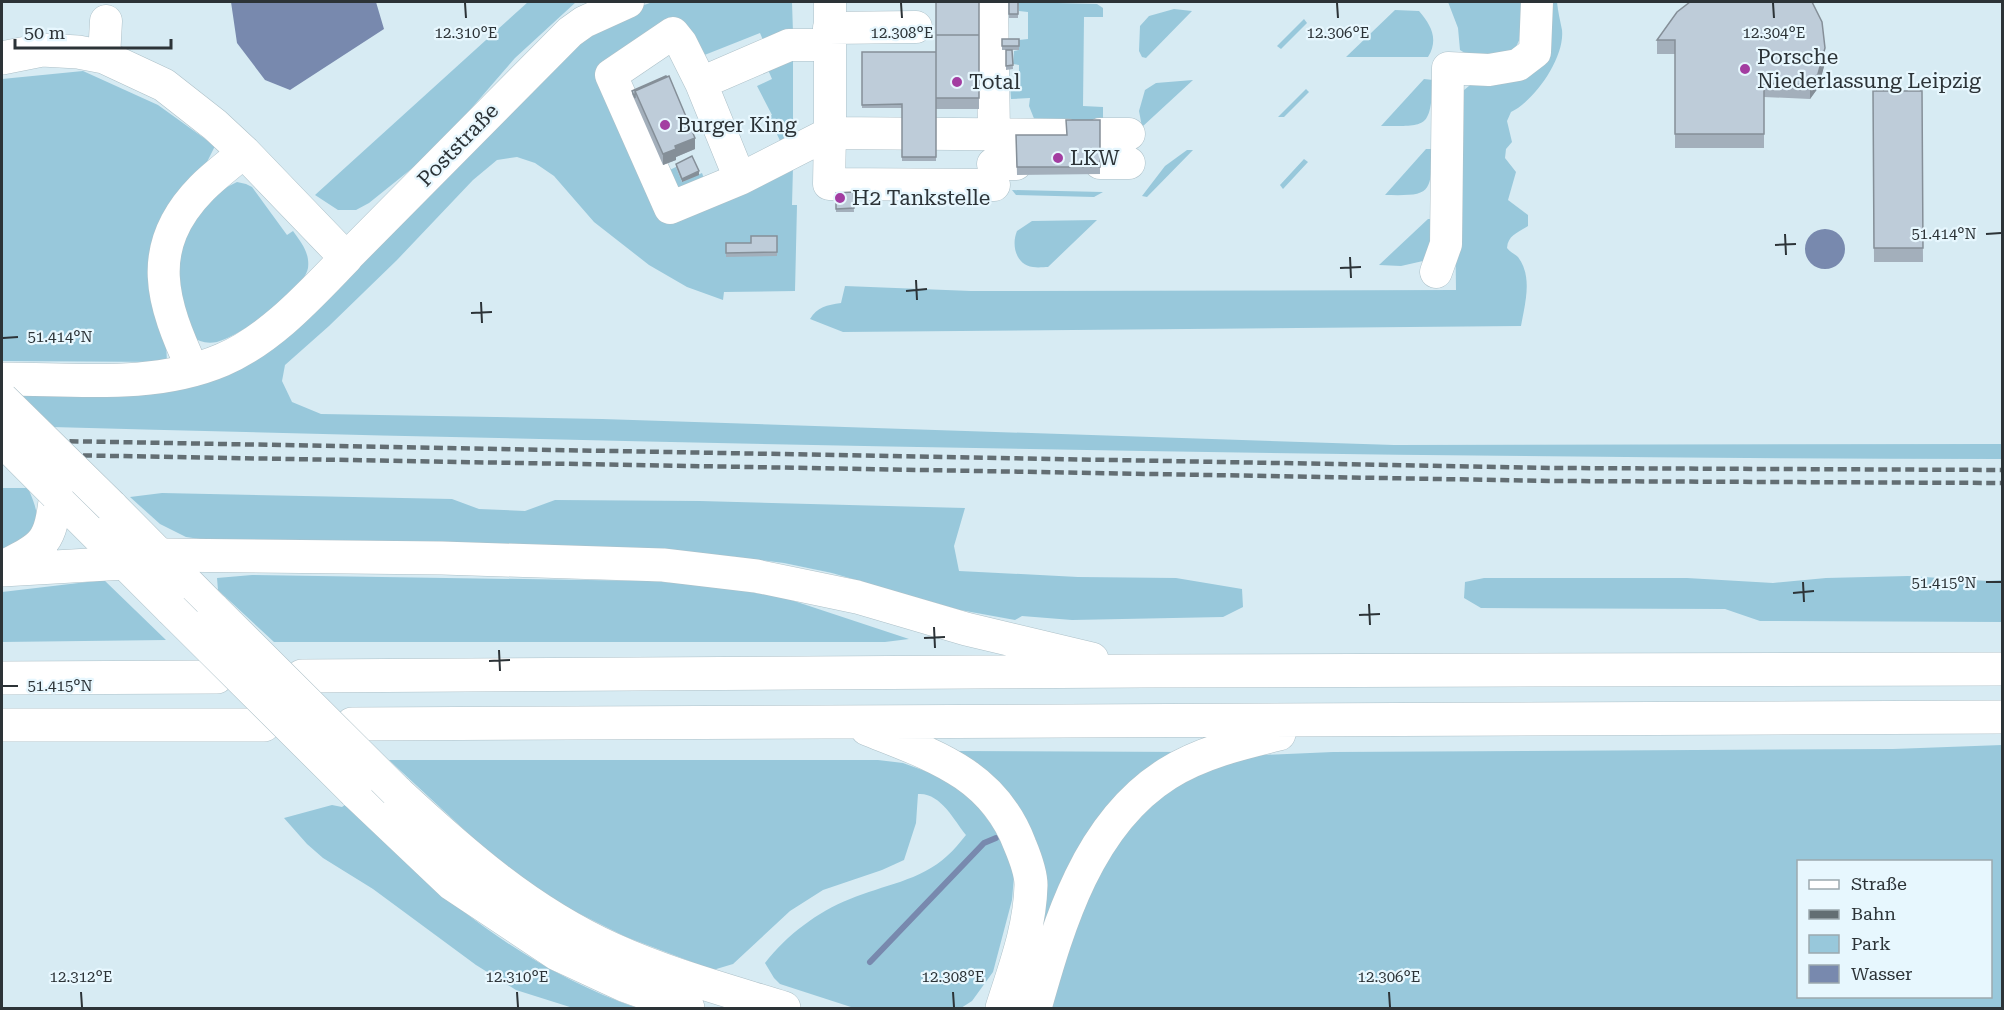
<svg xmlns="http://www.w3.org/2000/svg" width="2004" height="1010" viewBox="0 0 2004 1010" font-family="'Roboto Serif',serif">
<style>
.green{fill:#98c8db;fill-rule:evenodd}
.water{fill:#7889ae}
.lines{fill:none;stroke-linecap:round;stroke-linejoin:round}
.stream{stroke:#7889ae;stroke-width:6}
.minor-casing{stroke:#adc0c8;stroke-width:33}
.major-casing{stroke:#adc0c8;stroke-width:34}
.highway-casing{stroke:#adc0c8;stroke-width:34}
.minor{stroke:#fff;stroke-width:32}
.major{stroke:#fff;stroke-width:33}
.highway{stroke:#fff;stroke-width:33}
.rail{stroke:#636e73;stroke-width:4.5;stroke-dasharray:9 4.5;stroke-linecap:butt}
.major-bridge-casing{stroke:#adc0c8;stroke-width:34;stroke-linecap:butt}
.major-bridge{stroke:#fff;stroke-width:33}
.wall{fill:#a3afbb}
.shaded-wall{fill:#858f98}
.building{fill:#beccd9;stroke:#858f98;stroke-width:1.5}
.ticks{fill:none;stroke:#2c3337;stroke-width:2}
.poi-dot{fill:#a33da1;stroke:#e7f7fe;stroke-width:2}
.labels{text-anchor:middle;stroke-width:4.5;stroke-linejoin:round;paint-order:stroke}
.poi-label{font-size:21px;fill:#2c3337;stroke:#e7f7fe;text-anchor:start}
.street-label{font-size:21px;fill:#2c3337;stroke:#e7f7fe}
.ticks-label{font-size:15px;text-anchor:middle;fill:#2c3337;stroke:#e7f7fe;stroke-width:4.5;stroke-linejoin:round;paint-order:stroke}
</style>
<rect width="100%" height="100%" fill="#d7ebf3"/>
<path class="green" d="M528,2H576L515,58L457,125L415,166L369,203L356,210H338L315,195Z
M653,2H792L793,33L765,45L760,33L702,56L688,38L600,77L656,207L793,167L792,205H797L795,291L724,292L723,300L687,287L649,265L594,222L554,176L535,163L517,157L497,160L473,180L397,260L329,326L285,365L282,381L292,402L321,414L602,419L1394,445L2002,444V459C1352,458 702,444 52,427L19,393L185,388L579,42L626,11Z
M1018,2L1097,4L1103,8V17H1084L1083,106L1103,107V123L1035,121L1029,106L1030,98L1011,99L1010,84L1019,82V65L1013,64L1014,51L1019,50V40L1028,39V12L1019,11Z
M1448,2H1528L1523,32L1515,49L1476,60L1460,50L1458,28Z
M1548,2H1557C1558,12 1560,20 1562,30C1565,58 1534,101 1511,112L1507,121L1512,142L1506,149L1505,158L1516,172L1508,200L1528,215V226C1518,233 1508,235 1507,248C1510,252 1515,254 1518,257C1533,277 1525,303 1521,326L843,332L810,319C817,307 827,305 841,303L845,286L971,291L1456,290L1454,122L1458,95L1475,81L1504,79Z
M1174,9L1192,11L1146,58L1142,57L1139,51L1140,26L1149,16Z
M1395,10L1419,11C1431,25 1439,39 1428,57H1346Z
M1304,19L1307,23L1281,49L1277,46Z
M793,54V141L782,145L769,117L772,115L757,86L772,79L766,65Z
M83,71L158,105L215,146L205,166L160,223L167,362L2,361V79Z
M1424,79L1433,80C1430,129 1428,126 1381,126Z
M1193,80L1142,127L1139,111L1145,90L1156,83Z
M1306,89L1309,92L1284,117H1278Z
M1426,149H1433C1430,194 1432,196 1385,195Z
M1187,150H1193L1147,197L1142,196L1165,166Z
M1304,159L1308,162L1283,189L1280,185Z
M676,167L682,182L702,173L707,187L674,200L663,173Z
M237,182L246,184L252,187L287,235L293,231C301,242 310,253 308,268C304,291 239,337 217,342C207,344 199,342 191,336L172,267L183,229L219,191Z
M1012,190L1103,192L1094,197L1016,195Z
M1428,219H1434L1435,238L1423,261L1401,266L1379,265Z
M1097,220L1048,267C1044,267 1038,268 1033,267C1016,265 1011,245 1017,231L1032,221Z
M2,488H28C46,528 36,532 2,550Z
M162,493L452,499L479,509L525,511L555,500L700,501L965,508L954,546L959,571L1078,577L1176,578L1242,589L1243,607L1223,617L1072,620L1022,616L1015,620L960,610L832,573L784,563L729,556L214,541L186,537L160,524L130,497Z
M252,575L650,581L714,586L785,598L909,639L885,642H274L218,590L217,578Z
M1908,576L1988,581L2002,580V622L1760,621L1725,609L1481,608L1464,598L1465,582L1484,578H1687L1773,583L1826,578Z
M104,580L166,640L2,642V592Z
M2002,745V1008H1049L1080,907L1140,808L1197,770L1263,755L1333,752L1893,749ZM1798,862H1990V996H1798Z
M950,751L1191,752L1165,763L1037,963L1042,895Z
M389,760H878L903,763L936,775L969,794L1006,845L1014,876L1012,900L993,972L972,1001L961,1008H854L780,984L774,978L765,963C787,935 817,912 850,899C883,885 920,881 947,856C954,850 960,842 966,835C954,820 940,792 918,794L916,823L904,860L882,870L823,890L790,911L733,964L713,970L626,937L562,905L499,862Z
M346,804C370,827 394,852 419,874C482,931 556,980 637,1008H573L516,990L476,965L373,889L323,858L307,844L284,818L332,805L342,807Z"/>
<path class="water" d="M231,2H376L384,29L290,90L265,80L237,43Z
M1805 249a20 20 0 1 1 40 0a20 20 0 1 1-40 0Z"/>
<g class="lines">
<path class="stream" d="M870,962L984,843L996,838"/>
<g class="minor-casing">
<path id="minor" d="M830,2V133L1067,135
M992,4L994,135
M829,28L916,27
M104,57L106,21
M701,83L681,43L673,33L611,75L670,208L740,179L830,133L829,184L994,185
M1100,134H1129
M1100,163H1129
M993,164H1016
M740,179L701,83L789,45H829
M346,258L570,32L584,22L628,2
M1436,272L1446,244L1448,68L1489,70L1518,65L1535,52L1537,2
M193,370C162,303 143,248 202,188C215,175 230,164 244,152"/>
</g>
<g class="major-casing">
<path id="major" d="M2,58L42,50L78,52L104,57L164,85L215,125L244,152L346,258C310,295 271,339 222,360C154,389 76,379 4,379
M56,494L172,610
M111,506L214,610
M396,791C463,853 528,911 612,949C667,974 726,990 784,1008
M355,792L452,884L557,954L626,986L688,1008"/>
</g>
<g class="highway-casing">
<path id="highway" d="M3,567C46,545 50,543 56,494
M2,570L125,563L159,555L442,558L663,565L756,576L857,597L966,629L1092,659
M302,676L1144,671L2002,669
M2,678L217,677
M352,724L2002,717
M2,725H264
M867,729C932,755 993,773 1020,845C1025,857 1031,872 1031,885C1030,928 1015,967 1002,1008
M1035,1008C1059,923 1088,824 1167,774C1200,753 1241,743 1279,734"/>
</g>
<use href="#minor" class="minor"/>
<use href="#major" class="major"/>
<use href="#highway" class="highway"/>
<path class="rail" d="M2,440L1555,468L2002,470
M2,454L1554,481L2002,483"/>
<g class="major-bridge-casing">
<path id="major-bridge" d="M2,399L111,506
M2,440L56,494
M172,610L355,792
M214,610L396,791"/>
</g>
<use href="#major-bridge" class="major-bridge"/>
</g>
<path class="wall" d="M979,2V109H936V161H902V108H862V52H936Z
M1009,2H1018V18H1009Z
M1677,12L1825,63L1818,88L1810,99L1764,97V148H1675V54H1657V40Z
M1002,39H1019V50H1012L1013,69L1006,70V50H1002Z
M666,76L695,149L676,157V160L663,165L632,94V91Z
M1873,91H1922L1923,262H1874Z
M1100,120V174L1017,175L1016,135H1067Z
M676,164L699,175L682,182L676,167Z
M853,192L854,212H836V193Z
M777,236V256L726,257V243H751Z"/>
<path class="shaded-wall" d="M1825,48V63L1818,88L1810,99V85Z
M695,138V149L676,157V160L663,165V154L675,146Z
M699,171V175L682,182V179Z"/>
<path class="building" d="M936,2H979V35H936Z
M1009,2H1018V14H1009Z
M1690,2H1812L1822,22L1825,48L1818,74L1810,85L1764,83V134H1675V40H1657L1677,12Z
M936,35H979V98H936Z
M1002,39H1019V46H1002Z
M1006,50H1012L1013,65L1006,66Z
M862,52H936V157H902V104L862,105Z
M666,76L667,77L635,91V98L632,91Z
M669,76L695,138L675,146L676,149L663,154L635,91Z
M1873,91H1922L1923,248H1874Z
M1066,120H1100V167H1017L1016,135H1067Z
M692,156L699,171L682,179L676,164Z
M853,192L854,208L836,209V193Z
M751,236H777V252L726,253V243H751Z"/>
<path class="ticks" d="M465,3L466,18M901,3L902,18M1337,3L1338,18M1773,3L1774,18M1785,234L1786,255M1986,234L2001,233M1775,245L1796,244M1350,257L1351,278M1340,268L1361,267M916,280L917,300M906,291L927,289M481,302L482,323M471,313L492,312M3,338L18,337M1803,582L1804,602M1986,582H2001M1793,593L1814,591M1369,604L1370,625M1359,615L1380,614M934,627L935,648M924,638L945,637M499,650L500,671M489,661L510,660M3,686H18M81,992L82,1007M517,992L518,1007M953,992L954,1007M1389,992L1390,1007"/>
<g class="poi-dot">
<circle cx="1745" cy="69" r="6"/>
<circle cx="957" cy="82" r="6"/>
<circle cx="665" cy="125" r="6"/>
<circle cx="1058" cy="158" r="6"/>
<circle cx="840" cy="198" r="6"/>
</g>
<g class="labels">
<g class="poi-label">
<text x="1757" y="64">Porsche<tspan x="1757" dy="24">Niederlassung Leipzig</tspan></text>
<text x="969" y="89">Total</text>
<text x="677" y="132">Burger King</text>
<text x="1070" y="165">LKW</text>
<text x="852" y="205">H2 Tankstelle</text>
</g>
<g class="street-label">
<text transform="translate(458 145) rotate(-46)" y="7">Poststraße</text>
</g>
</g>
<g class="ticks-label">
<text x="466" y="38">12.310°E</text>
<text x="902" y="38">12.308°E</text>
<text x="1338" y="38">12.306°E</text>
<text x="1774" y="38">12.304°E</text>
<text x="1944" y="239">51.414°N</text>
<text x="60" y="342">51.414°N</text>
<text x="1944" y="588">51.415°N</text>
<text x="60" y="691">51.415°N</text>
<text x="81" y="982">12.312°E</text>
<text x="517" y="982">12.310°E</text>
<text x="953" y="982">12.308°E</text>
<text x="1389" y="982">12.306°E</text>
</g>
<rect width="2004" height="1010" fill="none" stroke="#2c3337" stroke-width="6"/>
<rect x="1797" y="860" width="195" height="138" fill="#e7f7fe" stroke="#9ca9ae" stroke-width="1.5"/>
<rect x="1809" y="880" width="30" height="9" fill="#ffffff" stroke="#9ca9ae" stroke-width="1.5"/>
<text x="1851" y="890" font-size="18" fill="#2c3337">Straße</text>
<rect x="1809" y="910" width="30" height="9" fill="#636e73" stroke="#9ca9ae" stroke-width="1.5"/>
<text x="1851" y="920" font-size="18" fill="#2c3337">Bahn</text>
<rect x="1809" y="935" width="30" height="18" fill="#98c8db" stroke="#9ca9ae" stroke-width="1.5"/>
<text x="1851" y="950" font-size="18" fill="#2c3337">Park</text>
<rect x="1809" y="965" width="30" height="18" fill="#7889ae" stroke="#9ca9ae" stroke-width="1.5"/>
<text x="1851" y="980" font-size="18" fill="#2c3337">Wasser</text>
<path d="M15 39v9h156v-9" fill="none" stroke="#2c3337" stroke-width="3"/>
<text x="24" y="39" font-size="18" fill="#2c3337" stroke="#e7f7fe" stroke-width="4.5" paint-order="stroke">50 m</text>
</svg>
